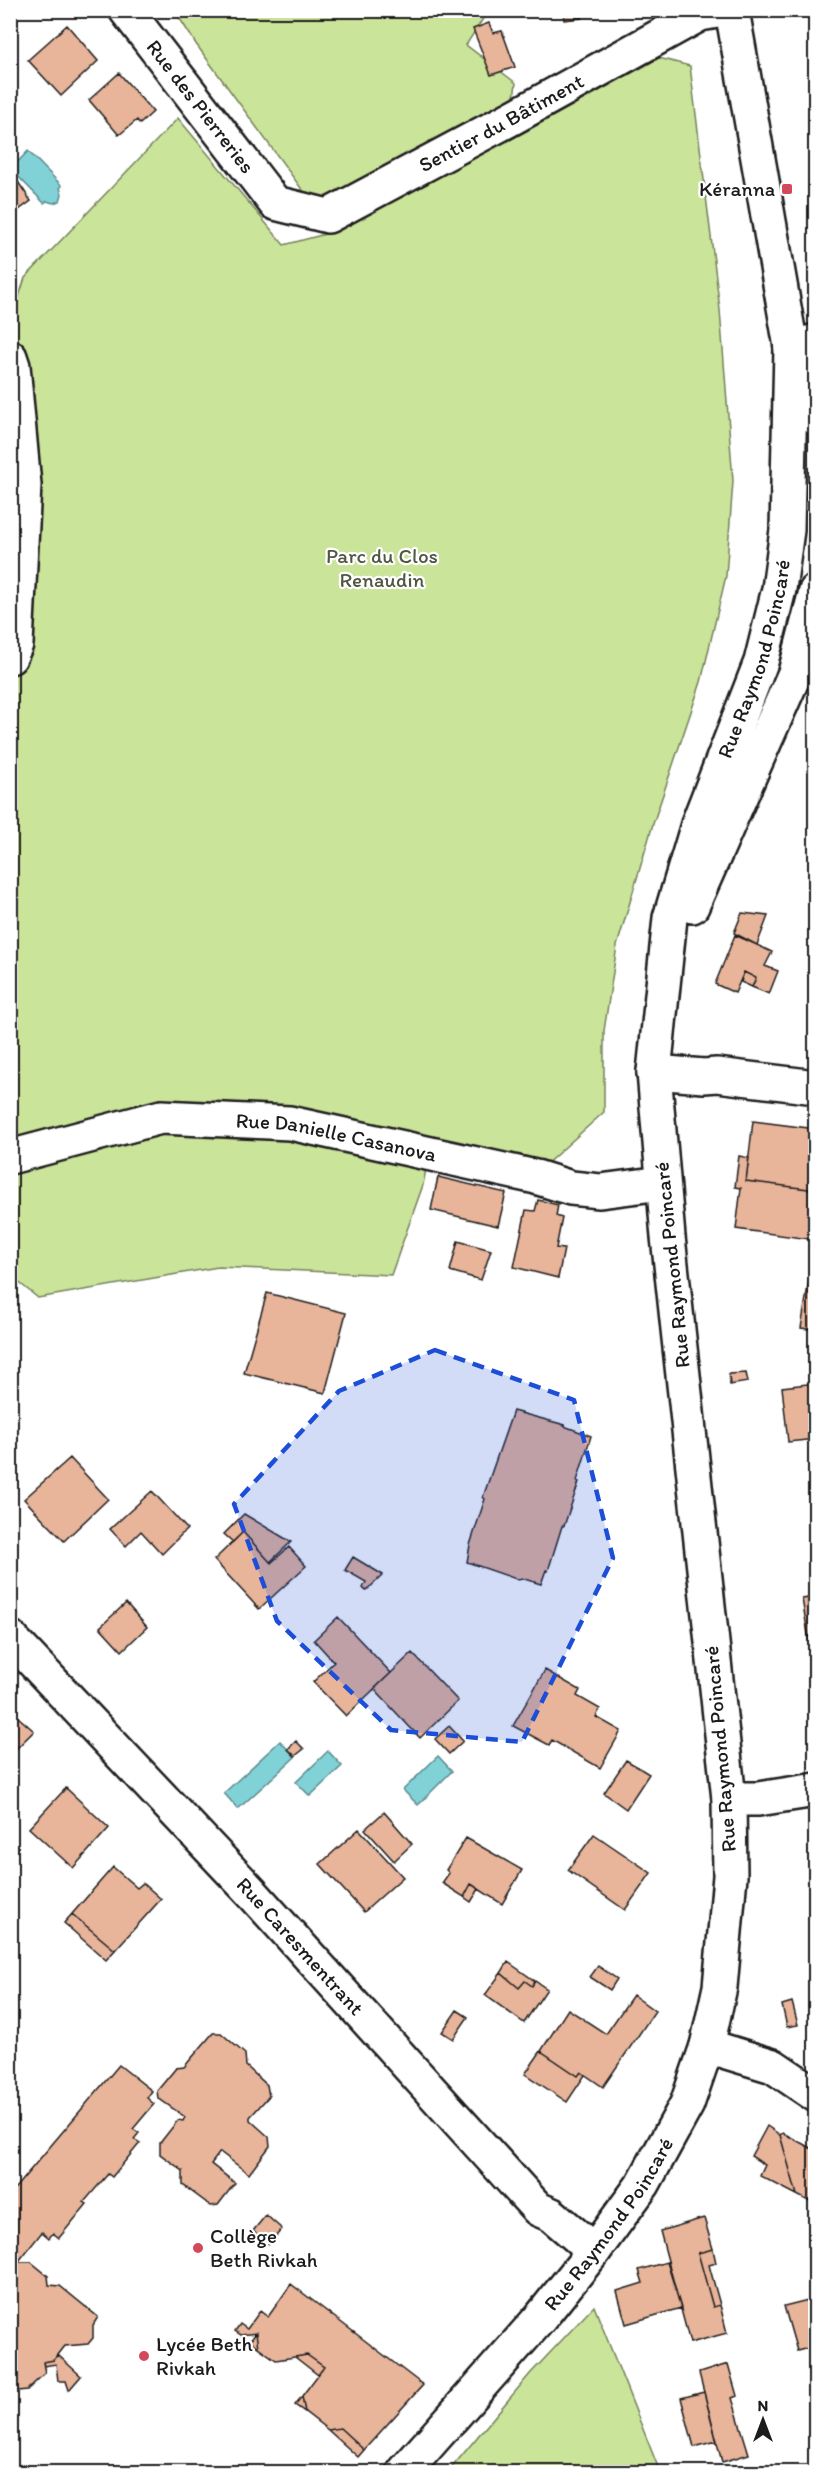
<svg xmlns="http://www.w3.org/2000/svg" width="826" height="2483" viewBox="0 0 826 2483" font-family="Itim,sans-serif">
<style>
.green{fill:#cae49a;stroke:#73805b;stroke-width:1.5}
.water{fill:#81d2d7;stroke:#59898c;stroke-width:1.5}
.building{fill:#e8b49a;stroke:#1c1c1c;stroke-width:1.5}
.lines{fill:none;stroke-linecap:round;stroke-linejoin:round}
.minor-casing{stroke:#1c1c1c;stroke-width:38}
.secondary-casing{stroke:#1c1c1c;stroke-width:38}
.minor{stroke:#fff;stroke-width:33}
.secondary{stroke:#fff;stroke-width:33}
.marked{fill:#1d4ed8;fill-opacity:0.2;stroke:#1d4ed8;stroke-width:4.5;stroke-dasharray:12 8;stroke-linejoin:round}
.poi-dot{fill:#d1495b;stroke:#fff;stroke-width:2}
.labels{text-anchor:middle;stroke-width:4.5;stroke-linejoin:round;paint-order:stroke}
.street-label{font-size:21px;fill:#1c1c1c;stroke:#fff}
.poi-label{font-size:21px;fill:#1c1c1c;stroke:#fff;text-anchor:start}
.park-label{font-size:21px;fill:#505842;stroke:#fff}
</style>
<rect width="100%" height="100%" fill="#fff"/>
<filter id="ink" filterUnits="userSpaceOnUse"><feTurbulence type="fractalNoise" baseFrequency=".0167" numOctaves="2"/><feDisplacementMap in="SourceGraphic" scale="12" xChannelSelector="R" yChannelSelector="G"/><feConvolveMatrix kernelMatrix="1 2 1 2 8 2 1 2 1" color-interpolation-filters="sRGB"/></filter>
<g filter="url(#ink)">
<path class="green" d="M175,11H488L466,45L516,83L508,141L659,58L690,66L720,310L733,481L726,576L701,682L653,824L617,946L604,1031V1112L543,1167L431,1142L423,1185L391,1275L218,1267L38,1298L11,1276L10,324L25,278L178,118L284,245L333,232L196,44Z
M594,2306L660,2472H448L530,2374Z"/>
<path class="water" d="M28,151L62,186L60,188L62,194L60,201L53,203L47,201L44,203L11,169Z
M280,1741L295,1757L238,1809L224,1793Z
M328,1751L342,1766L310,1796L296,1782Z
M438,1756L452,1771L418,1805L403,1790Z"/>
<path class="building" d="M563,10H583L582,18L564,20Z
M489,23L493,33L502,31L515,67L491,75L473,29Z
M67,25L98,61L61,96L28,60Z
M119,73L153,112L140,124L137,120L119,135L89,100Z
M10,170L31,201L12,215L10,213Z
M742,913L768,916L757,945L734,933Z
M735,935L772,952L765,966L778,971L769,994L752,987L756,978L744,972L735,993L715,984Z
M744,972L756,978L752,987L741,982Z
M753,1121L816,1129V1190L746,1181Z
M739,1156L749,1158L746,1181L816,1190V1240L736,1229L741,1188L735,1187Z
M438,1177L506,1193L498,1226L431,1210Z
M538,1200L558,1205L556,1216L562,1218L556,1248L564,1249L558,1278L514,1267L526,1210L535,1211Z
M458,1241L491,1250L481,1280L450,1271Z
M809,1280L816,1281V1330L801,1328Z
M267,1293L346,1313L325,1393L244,1373Z
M746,1373L748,1382L730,1385L729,1374Z
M816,1383V1439L788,1442L782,1387Z
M513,1411L565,1425L564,1426L591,1436L577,1481L579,1482L564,1526H562L548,1571L546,1570L541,1584L521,1578L519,1580L467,1562L470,1545L485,1499L483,1497Z
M70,1458L108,1499L64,1541L24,1499Z
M152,1491L187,1529L162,1554L141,1531L126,1546L110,1529Z
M244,1514L291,1542L270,1562L243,1532L233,1542L224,1534Z
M243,1532L271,1563L289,1547L306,1566L259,1609L214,1560Z
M353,1557L383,1575L366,1591L363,1588L366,1582L345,1570Z
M816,1597V1681L802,1599Z
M126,1603L147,1627L122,1651L100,1627Z
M338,1617L391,1673L346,1716L313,1682L334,1662L314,1640Z
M412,1653L458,1701L420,1738L374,1689Z
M545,1670L580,1690L577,1696L600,1709L596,1717L621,1731L600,1768L552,1740L549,1745L513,1726Z
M10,1710L34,1731L10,1755Z
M449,1726L463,1741L449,1754L435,1739Z
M296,1741L304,1749L295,1756L288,1749Z
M626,1760L649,1774L626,1809L604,1793Z
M66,1788L109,1828L73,1868L29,1828Z
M384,1812L412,1844L394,1861L365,1829Z
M359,1829L403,1877L364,1912L320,1864Z
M594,1834L651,1873L625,1910L568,1870Z
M466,1838L522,1870L502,1904L471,1884L464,1897L442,1883L449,1873L446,1870Z
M113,1867L137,1888L143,1883L161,1899L115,1950L72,1914Z
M471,1884L479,1889L471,1902L464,1897Z
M72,1914L115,1950L106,1960L64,1923Z
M508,1962L535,1981L532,1986L525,1981L519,1988L501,1973Z
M598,1966L617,1979L610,1990L590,1977Z
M501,1973L519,1988L525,1981L532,1986L535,1981L547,1989L524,2023L485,1995Z
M633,1995L655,2011L603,2087L581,2072L578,2076L541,2051L568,2009L606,2034Z
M792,2002L798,2025L787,2027L782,2005Z
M457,2010L468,2017L453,2039L442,2032Z
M213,2033H221L245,2054L246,2066L267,2085L269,2096L250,2117V2120L269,2137L270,2146L249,2174L220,2152L211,2164L235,2183L218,2205L211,2206L183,2185V2171L160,2154V2143L178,2120L183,2121L185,2117L158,2098L157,2091L176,2068L184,2067Z
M541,2051L578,2076L581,2072L585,2075L567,2102L525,2074Z
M119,2065L152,2091L147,2098L154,2104L133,2129L139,2133L134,2139L140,2143L112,2177L108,2174L84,2202L87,2204L59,2238L53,2233L49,2238L42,2232L19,2261L10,2254V2194Z
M767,2126L780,2135L797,2195L760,2176L765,2165L751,2156Z
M783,2133L816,2151L814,2204L797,2195L780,2135Z
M266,2215L282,2229L269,2244L253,2231Z
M704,2218L713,2249L698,2253L713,2307L720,2305L727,2333L690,2343L660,2231Z
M713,2249L716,2263L709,2265L720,2305L713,2307L698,2253Z
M18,2262H31L48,2276L49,2285L60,2286L98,2317L93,2325V2338L88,2344L65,2346L54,2360L43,2362L45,2373L27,2390L18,2391L10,2385V2271Z
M667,2262L681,2308L626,2324L617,2291L643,2283L639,2270Z
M291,2284L423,2385L364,2450L340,2428L328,2430L305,2412L302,2396L324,2367L307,2355L276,2360L258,2347L256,2333L241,2335L235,2331L240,2324L247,2329L260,2311L268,2317Z
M816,2298V2346L797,2351L784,2306Z
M256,2333L258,2347L250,2341Z
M58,2355L81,2376L69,2390L66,2381H58L56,2364L44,2366L43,2362L54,2360Z
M307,2355L324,2367L318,2375L295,2357Z
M728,2364L737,2396L732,2398L749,2454L722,2462L699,2373Z
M704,2392L717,2441L694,2447L681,2398Z
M302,2396L305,2412L295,2405Z
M340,2428L364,2450L358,2457L328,2430Z"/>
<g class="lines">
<g class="minor-casing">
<g id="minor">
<path id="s1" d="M126,10L275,203L328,216L512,118L700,14L723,10"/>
<path d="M791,347L816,341"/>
<path d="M10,357L13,366L24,485L16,644L10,657"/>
<path d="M654,1072L704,1076L717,1075L816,1087"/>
<path id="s2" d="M10,1157L161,1117L290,1123L536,1177L571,1188L600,1191L662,1183"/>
<path id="s3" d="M10,1637L252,1893L538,2209L552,2215L594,2251"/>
<path d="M729,1799H758L816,1790"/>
<path d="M707,2046L773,2066L816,2095"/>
</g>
</g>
<g class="secondary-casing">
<g id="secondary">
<path d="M732,10L791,347L814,408L816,418"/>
<path d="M692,906L795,673L816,591"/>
<path id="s4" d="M404,2472L541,2317L594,2251L643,2184L687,2104L707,2046L720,1987L730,1876L729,1799L668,1237L654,1072L670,918L699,821L761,662L779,589L787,530L791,347"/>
</g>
</g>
<use href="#minor" class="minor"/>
<use href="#secondary" class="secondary"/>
</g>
</g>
<path class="marked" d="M435,1350L574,1400L613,1558L522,1742L391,1730L277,1621L234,1504L339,1391Z"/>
<g class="poi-dot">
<rect x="781" y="183" width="12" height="12" rx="3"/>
<circle cx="198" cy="2248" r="6"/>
<circle cx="144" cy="2356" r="6"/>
</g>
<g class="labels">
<g class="street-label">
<text dy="7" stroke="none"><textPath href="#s1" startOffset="122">Rue des Pierreries</textPath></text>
<text dy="7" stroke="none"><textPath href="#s1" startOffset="495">Sentier du Bâtiment</textPath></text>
<text dy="7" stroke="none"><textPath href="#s4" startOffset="1935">Rue Raymond Poincaré</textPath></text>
<text dy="7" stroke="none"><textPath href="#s2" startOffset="333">Rue Danielle Casanova</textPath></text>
<text transform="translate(672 1265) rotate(-96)" y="7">Rue Raymond Poincaré</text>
<text transform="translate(720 1749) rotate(-95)" y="7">Rue Raymond Poincaré</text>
<text dy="7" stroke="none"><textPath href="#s3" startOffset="424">Rue Caresmentrant</textPath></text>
<text dy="7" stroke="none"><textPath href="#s4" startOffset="322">Rue Raymond Poincaré</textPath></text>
</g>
<g class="poi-label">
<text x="775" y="196" text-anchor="end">Kéranna</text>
<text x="210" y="2243">Collège<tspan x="210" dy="24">Beth Rivkah</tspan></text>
<text x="156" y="2351">Lycée Beth<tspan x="156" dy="24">Rivkah</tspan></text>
</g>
<g class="park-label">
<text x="382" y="563">Parc du Clos<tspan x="382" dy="24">Renaudin</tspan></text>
</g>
</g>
<rect width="826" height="2483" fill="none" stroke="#fff" stroke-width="36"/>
<rect x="18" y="18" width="790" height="2447" fill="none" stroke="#1c1c1c" stroke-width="2" filter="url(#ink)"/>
<g transform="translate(763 2420)" stroke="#ffffff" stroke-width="4.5" paint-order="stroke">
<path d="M0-4.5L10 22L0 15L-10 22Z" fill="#1c1c1c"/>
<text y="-9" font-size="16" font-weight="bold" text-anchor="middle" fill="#1c1c1c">N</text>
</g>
</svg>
